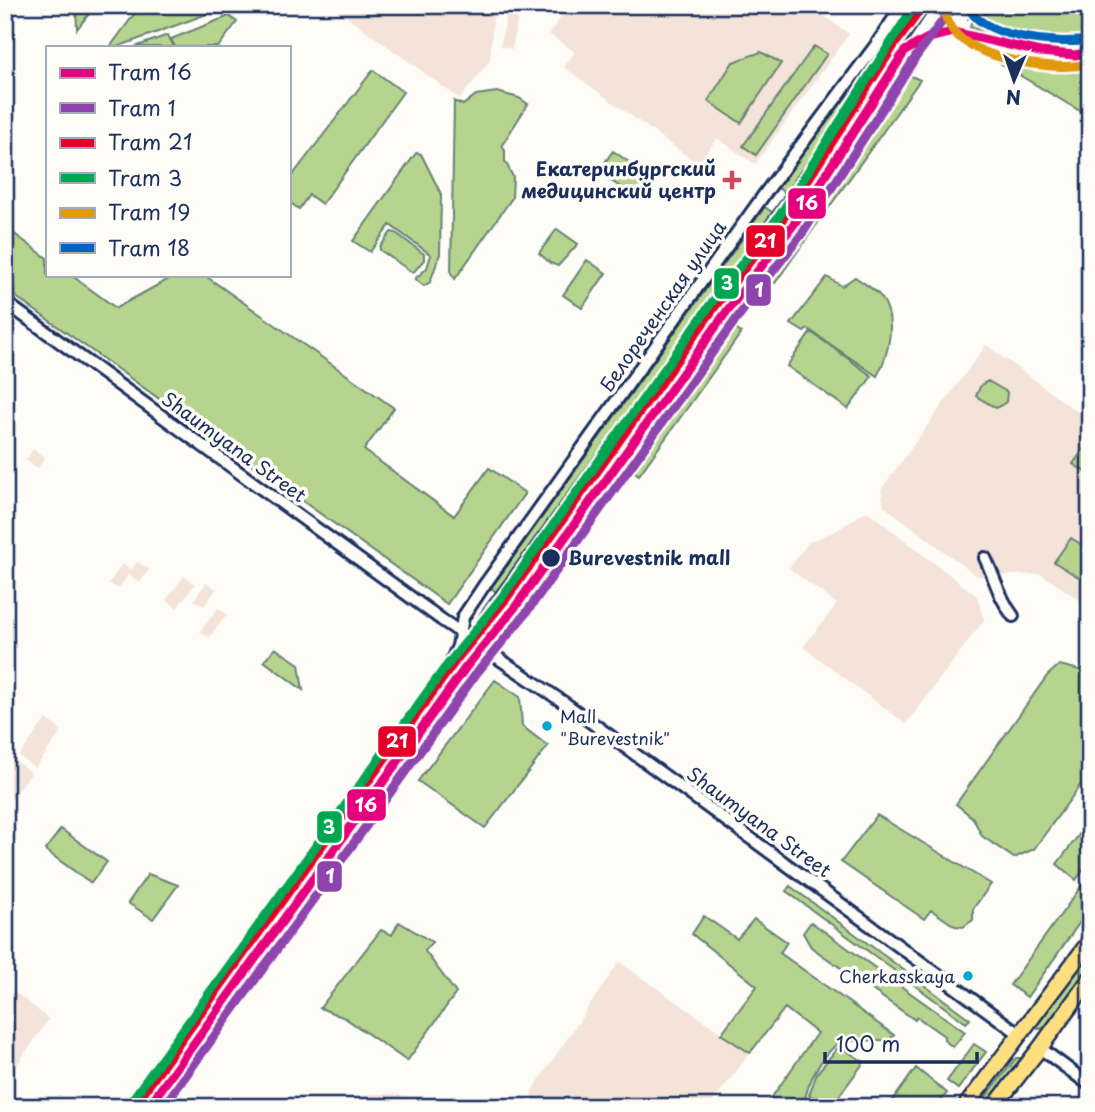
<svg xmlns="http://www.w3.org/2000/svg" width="1095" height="1112" viewBox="0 0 1095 1112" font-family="'Playpen Sans',sans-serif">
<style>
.built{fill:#f3e3d8}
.green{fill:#b6d48d;stroke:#688276;stroke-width:2}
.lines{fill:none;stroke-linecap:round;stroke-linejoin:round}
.minor-casing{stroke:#1b2f5e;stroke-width:16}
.major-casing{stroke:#1b2f5e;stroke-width:19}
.minor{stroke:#fdfcf7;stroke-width:10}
.major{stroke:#fedf80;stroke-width:14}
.tram{stroke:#1b2f5e;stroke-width:2}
.tram-1-casing{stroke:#fdfcf7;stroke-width:14}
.tram-2-casing{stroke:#fdfcf7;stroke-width:14}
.tram-3-casing{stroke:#fdfcf7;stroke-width:14}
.tram-4-casing{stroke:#fdfcf7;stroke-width:14}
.tram-5-casing{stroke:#fdfcf7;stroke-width:14}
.tram-6-casing{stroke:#fdfcf7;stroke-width:14}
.tram-1{stroke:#e5007d;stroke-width:9}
.tram-2{stroke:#8e44ad;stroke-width:9}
.tram-3{stroke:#e4002b;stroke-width:9}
.tram-4{stroke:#00a651;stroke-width:9}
.tram-5{stroke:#e19a09;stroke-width:9}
.tram-6{stroke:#0065bd;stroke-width:9}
.poi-dot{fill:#d1495b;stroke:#fdfcf7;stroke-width:2.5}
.stop-dot{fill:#1b2f5e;stroke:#fdfcf7;stroke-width:2.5}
.bus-dot{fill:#00a9ce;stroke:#fdfcf7;stroke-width:2.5}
.labels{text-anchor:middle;stroke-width:7;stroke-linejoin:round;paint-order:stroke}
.bus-label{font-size:17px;fill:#1b2f5e;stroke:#fdfcf7;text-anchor:start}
.poi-label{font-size:19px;font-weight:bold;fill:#1b2f5e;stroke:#fdfcf7;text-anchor:end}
.street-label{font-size:19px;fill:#1b2f5e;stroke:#fdfcf7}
.stop-label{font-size:19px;font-weight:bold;fill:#1b2f5e;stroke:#fdfcf7;text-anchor:start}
.line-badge{stroke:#fdfcf7;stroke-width:2.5}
.badge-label{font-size:19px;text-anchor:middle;font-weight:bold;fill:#fff}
</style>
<rect width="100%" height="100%" fill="#fdfcf7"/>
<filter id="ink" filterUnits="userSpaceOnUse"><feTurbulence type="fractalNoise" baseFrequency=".0143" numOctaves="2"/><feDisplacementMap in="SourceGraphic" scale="14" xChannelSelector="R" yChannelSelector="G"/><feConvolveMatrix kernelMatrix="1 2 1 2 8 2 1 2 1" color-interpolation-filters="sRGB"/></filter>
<g filter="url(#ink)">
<path class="built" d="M331,5H494L490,60L460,99Z
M509,5H520L512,49L500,46Z
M569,5H809L849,34L755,164L717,138L698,164L564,67L575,52L549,34Z
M986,345L1079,413L1090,412V607L1041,574L977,576L884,506L881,490Z
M33,449L45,457L38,468L26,460Z
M867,511L977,596L984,620L906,724L803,647L837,604L789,568L809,542L834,532Z
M137,562L149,569L140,583L128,575L118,589L109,583L122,564L131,570Z
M184,576L195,584L177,608L166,600Z
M206,583L216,589L204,606L194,600Z
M218,608L227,614L209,638L200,632Z
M46,719L62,731L35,768L19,756Z
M5,753L31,773L5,808Z
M619,962L750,1053L709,1107H532V1091Z
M7,986L49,1019L14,1069L5,1062V990Z
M372,1094H394L405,1098L418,1107H338L349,1101Z"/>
<path class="green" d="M76,5H96L77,29Z
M141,5H226V7L117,47H110Z
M905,5H917L785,193L778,188Z
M975,5H1090V110L1080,111L999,63L996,39L970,27Z
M229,16L237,22L218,47H175L171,39Z
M168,35L174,47H135Z
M814,46L827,54L756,155L743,146Z
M761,52L781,63L741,123L708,101L733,62Z
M373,70L403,92L322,204L309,195L299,209L289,202V180Z
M909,75L920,80L775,283L760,272Z
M497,92L519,98L528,104L502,145L505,151V161L513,177L512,198L455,279L451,273L454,101L463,105L476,95Z
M613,151L649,176L635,197L598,172Z
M416,153L421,154L441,194L440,254L430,282L424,286L415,279L427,268L431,255L390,225L370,252L353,241Z
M765,207L773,213L498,593L491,588Z
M5,227L47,258V275H71L116,308L176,275H204L394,408L364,450L454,516L489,468L525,493L447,604L5,289Z
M557,229L578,244L558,266L550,263L539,253Z
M391,232L396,233L424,254V260L413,273L380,250V247Z
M587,260L606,273L582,308L563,295Z
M827,277L842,286L855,277C863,283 875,289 881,297C897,318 889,355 877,376L808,329L804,332L791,324Z
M725,321L741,333L639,475L624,464Z
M811,332L872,376L848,409L787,366Z
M988,381L1007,392L1006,402L996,408L976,396L981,385Z
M1090,440V475L1073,464Z
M1071,538L1090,550V570L1083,580L1054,562Z
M275,648L299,664L303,690L264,661Z
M1059,665L1080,670L1090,665V772L1034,849L1014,858L982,836L973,818L956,804L1047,676Z
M495,680L520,697L522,726L548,746L485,828L418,781Z
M877,815L991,884L973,909V920L963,927L955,926L931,910L924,919L841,862Z
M1090,820V860L1076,880L1057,864Z
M61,829L107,862L91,883L45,850Z
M148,874L178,885L153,919L128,903Z
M1090,874V895L1080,922L1027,997L1010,985Z
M790,886L970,1019L966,1023L786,891Z
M704,916L737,939L754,919L787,942L780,953L894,1035L889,1040L840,1041C819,1059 808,1080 803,1107H765L817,1033L785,1008L750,1053L721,1034L757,986L692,934Z
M399,922L432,942L425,951L456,993L407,1061L345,1018L320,1008L381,930L392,935Z
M811,922L965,1032L953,1047L944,1040V1036L917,1017L915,1020L811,947L803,933Z
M1090,951V966L1044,1028L1038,1029V1023Z
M974,1044L986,1052L958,1089L947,1081Z
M839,1046L864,1062L831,1107H828L809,1095L817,1073Z
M1016,1058H1020L1021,1062L986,1107H983L980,1104Z
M916,1068L947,1093L937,1107H888Z"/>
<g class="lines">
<g class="minor-casing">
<path id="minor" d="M5,302L442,620L566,704L1021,1035
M985,558C995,578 999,598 1013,616
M1040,1048L1090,1085
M129,1107L448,669L458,646L463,617L483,587L766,192L876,45L903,5
M157,1107L472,672C478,646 472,640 487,616L780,214L924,5"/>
</g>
<g class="major-casing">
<path id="major" d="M965,1107L1090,941
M994,1107L1040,1048L1090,979"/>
</g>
<use href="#minor" class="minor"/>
<use href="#major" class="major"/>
<path class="tram" d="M968,19L1008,5"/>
<g class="tram-1-casing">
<path id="tram-1" d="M148,1107L466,667L516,606L727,311L794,224L905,51L928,38L953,32L1040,52L1075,55L1090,52"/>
</g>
<g class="tram-2-casing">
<path id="tram-2" d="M163,1107L476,674L526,613L737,318L804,231L915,58L949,12"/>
</g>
<g class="tram-3-casing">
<path id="tram-3" d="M138,1100L456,660L506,599L717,304L784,217L895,44L924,5"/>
</g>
<g class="tram-4-casing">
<path id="tram-4" d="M132,1100L444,669L502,597L713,301L780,215L915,5"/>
</g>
<g class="tram-5-casing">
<path id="tram-5" d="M943,8C946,19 950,29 958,36C985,61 1055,71 1090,64"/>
</g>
<g class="tram-6-casing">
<path id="tram-6" d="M968,5C978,38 1059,45 1088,40"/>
</g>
<use href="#tram-1" class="tram-1"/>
<use href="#tram-2" class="tram-2"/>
<use href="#tram-3" class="tram-3"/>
<use href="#tram-4" class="tram-4"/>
<use href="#tram-5" class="tram-5"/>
<use href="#tram-6" class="tram-6"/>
</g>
</g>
<path class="poi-dot" d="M728.5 169.5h7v7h7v7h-7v7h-7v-7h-7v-7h7z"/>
<circle class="stop-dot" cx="551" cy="558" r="10"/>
<g class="bus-dot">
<circle cx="547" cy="726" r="6"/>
<circle cx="968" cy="976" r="6"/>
</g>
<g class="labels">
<g class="bus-label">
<text x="560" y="723">Mall<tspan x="560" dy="22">"Burevestnik"</tspan></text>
<text x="955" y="983" text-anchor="end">Cherkasskaya</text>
</g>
<g class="poi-label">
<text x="716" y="176">Екатеринбургский<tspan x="716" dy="22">медицинский центр</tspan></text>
</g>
<g class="street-label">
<text transform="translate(663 306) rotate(-55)" y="7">Белореченская улица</text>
<text transform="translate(234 447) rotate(36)" y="7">Shaumyana Street</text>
<text transform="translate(759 822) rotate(36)" y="7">Shaumyana Street</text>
</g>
<g class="stop-label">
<text x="568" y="565">Burevestnik mall</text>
</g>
</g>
<g class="line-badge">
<rect x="787" y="187" width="40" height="33" rx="7" fill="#e5007d"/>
<rect x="745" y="224" width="41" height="34" rx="7" fill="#e4002b"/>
<rect x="713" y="267" width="27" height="33" rx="7" fill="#00a651"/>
<rect x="745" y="273" width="27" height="34" rx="7" fill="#8e44ad"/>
<rect x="377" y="725" width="40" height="33" rx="7" fill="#e4002b"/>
<rect x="346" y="788" width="41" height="34" rx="7" fill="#e5007d"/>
<rect x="316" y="810" width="27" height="34" rx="7" fill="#00a651"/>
<rect x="316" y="860" width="27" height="33" rx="7" fill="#8e44ad"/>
</g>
<g class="badge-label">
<text x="807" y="210">16</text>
<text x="765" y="248">21</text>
<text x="727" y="290">3</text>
<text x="759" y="297">1</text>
<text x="397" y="748">21</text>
<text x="366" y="812">16</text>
<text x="329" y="834">3</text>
<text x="330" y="883">1</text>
</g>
<rect width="1095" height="1112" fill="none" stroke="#fdfcf7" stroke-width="28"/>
<rect x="14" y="14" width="1067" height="1084" fill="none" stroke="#1b2f5e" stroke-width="2.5" filter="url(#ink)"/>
<rect x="46" y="46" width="245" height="231" fill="#fdfcf7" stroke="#a3aaba" stroke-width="2"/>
<rect x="60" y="68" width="35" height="10" fill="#e5007d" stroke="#a3aaba" stroke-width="2"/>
<text x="108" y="80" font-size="21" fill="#1b2f5e">Tram 16</text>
<rect x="60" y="103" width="35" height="10" fill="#8e44ad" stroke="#a3aaba" stroke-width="2"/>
<text x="108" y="116" font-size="21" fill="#1b2f5e">Tram 1</text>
<rect x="60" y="138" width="35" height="10" fill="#e4002b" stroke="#a3aaba" stroke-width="2"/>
<text x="108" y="150" font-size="21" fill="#1b2f5e">Tram 21</text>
<rect x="60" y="173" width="35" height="10" fill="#00a651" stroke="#a3aaba" stroke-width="2"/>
<text x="108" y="186" font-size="21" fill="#1b2f5e">Tram 3</text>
<rect x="60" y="208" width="35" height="10" fill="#e19a09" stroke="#a3aaba" stroke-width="2"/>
<text x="108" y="220" font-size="21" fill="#1b2f5e">Tram 19</text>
<rect x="60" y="243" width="35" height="10" fill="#0065bd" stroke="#a3aaba" stroke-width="2"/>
<text x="108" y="256" font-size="21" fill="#1b2f5e">Tram 18</text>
<g transform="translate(1014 80) rotate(182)" stroke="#fdfcf7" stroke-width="5" paint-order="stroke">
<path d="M0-5L12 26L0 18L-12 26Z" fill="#1b2f5e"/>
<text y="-10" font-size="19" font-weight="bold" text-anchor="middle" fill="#1b2f5e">N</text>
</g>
<path d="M825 1052v10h152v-10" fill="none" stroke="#1b2f5e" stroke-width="3.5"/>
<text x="836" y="1052" font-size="21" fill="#1b2f5e" stroke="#fdfcf7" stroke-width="5" paint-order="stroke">100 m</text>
</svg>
